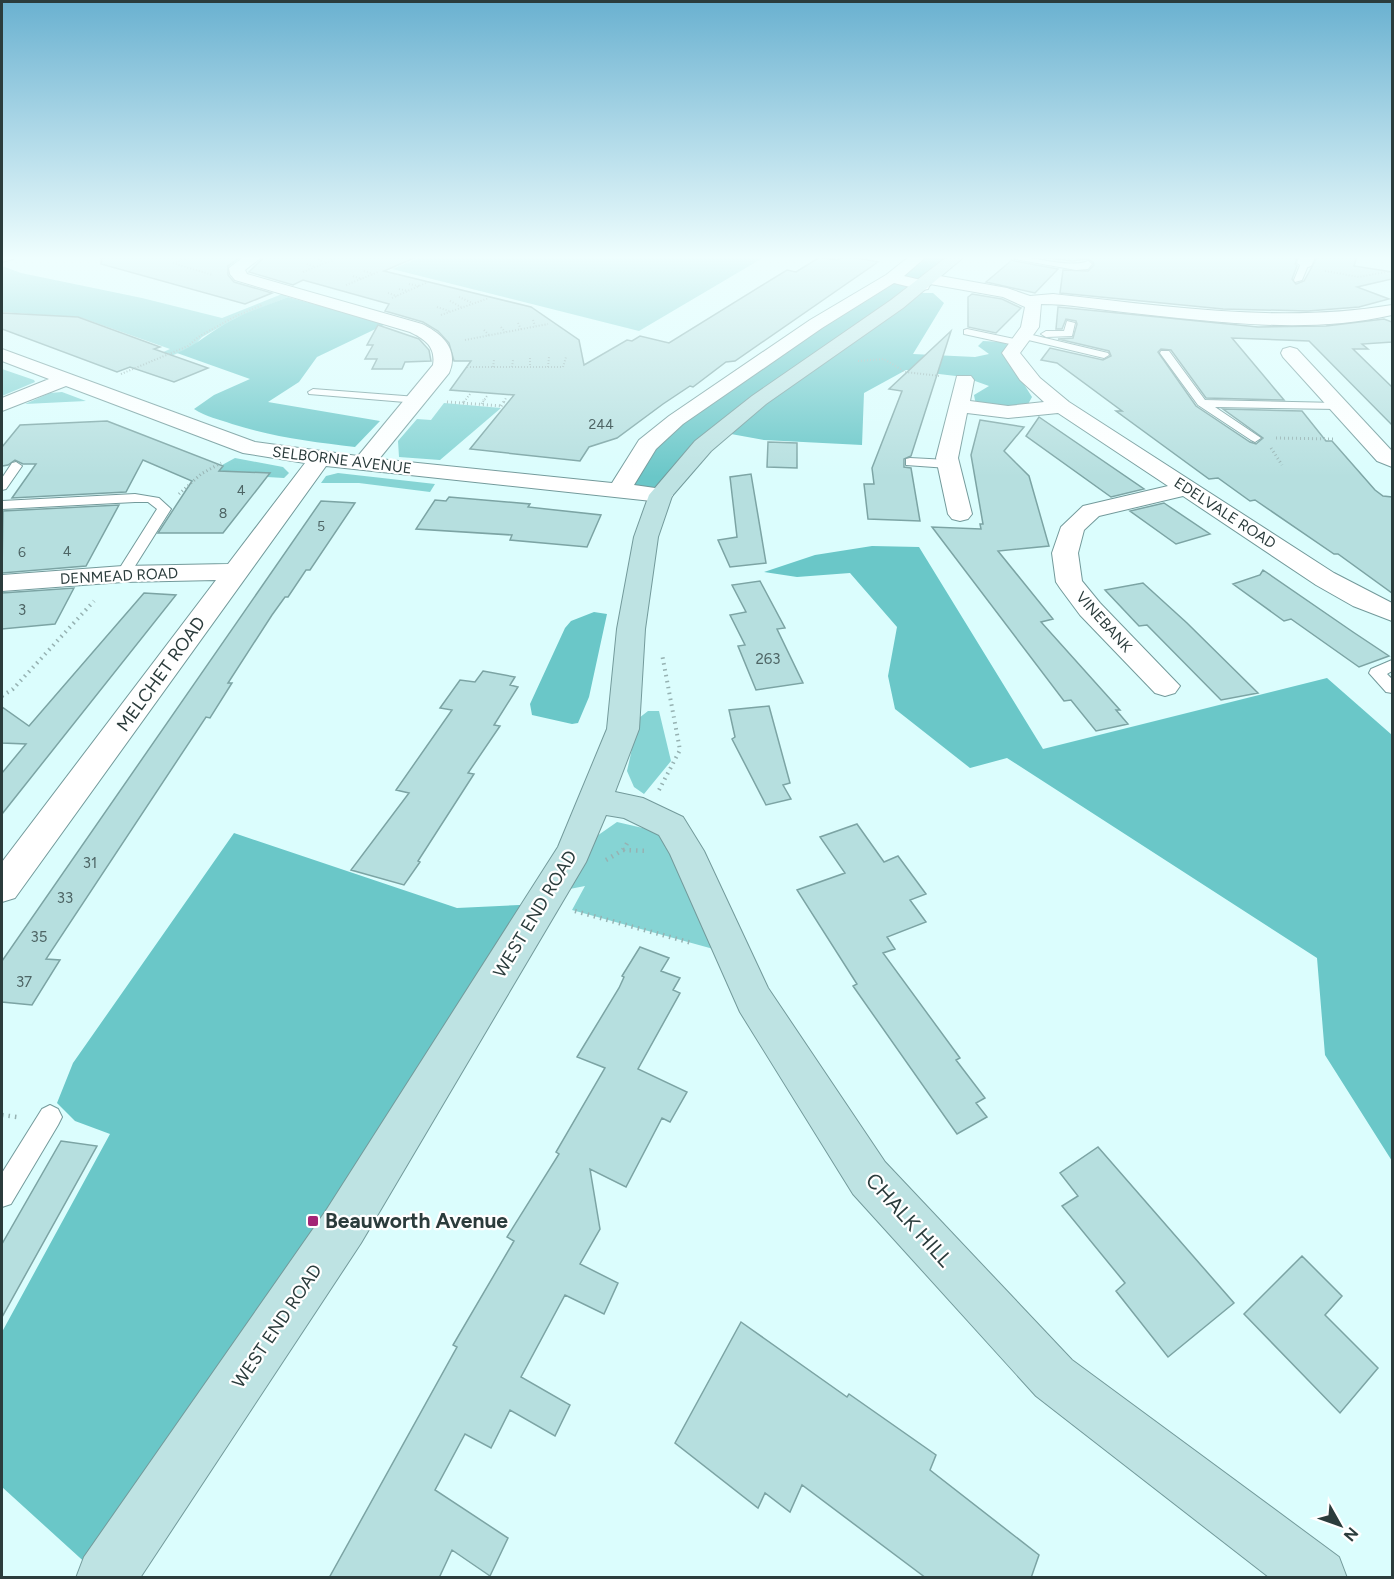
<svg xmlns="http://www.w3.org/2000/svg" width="1394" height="1579" viewBox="0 0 1394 1579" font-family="Figtree,sans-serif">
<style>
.green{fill:#86d4d4}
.forest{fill:#6ac7c8}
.building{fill:#b6dfdf;stroke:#7ca4a4;stroke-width:1.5}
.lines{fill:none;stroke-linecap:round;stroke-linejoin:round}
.lane-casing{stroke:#739a9b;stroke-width:2}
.street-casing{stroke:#739a9b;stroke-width:2}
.secondary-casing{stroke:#739a9b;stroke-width:2}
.path-far3{stroke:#96b2b2;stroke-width:2;stroke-dasharray:1 2;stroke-linecap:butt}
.path-far2{stroke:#96b2b2;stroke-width:3;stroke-dasharray:1 3;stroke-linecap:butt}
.path-far1{stroke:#96b2b2;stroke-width:4;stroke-dasharray:1.5 4.5;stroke-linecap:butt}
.path{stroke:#96b2b2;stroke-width:4.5;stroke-dasharray:1.5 5;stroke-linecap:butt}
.lane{fill:#fff;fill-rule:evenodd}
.street{fill:#fff;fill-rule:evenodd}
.secondary{fill:#bee3e3;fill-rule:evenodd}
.poi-dot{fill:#a32476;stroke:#fff;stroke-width:2}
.labels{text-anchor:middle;stroke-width:4.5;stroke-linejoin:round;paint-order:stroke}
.far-number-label{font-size:14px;fill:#4e6565}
.far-street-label{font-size:15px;fill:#2b3c3c;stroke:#fff}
.number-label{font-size:15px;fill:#4e6565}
.street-label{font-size:18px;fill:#2b3c3c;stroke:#fff}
.near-street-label{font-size:21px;fill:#2b3c3c;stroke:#fff}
.near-poi-label{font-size:21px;font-weight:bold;fill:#2b3c3c;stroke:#fff;text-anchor:start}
</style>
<rect width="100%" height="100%" fill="#dbfdfd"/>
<path class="green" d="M424,256H766L639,331L392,269Z
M2,266L21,273L142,298L222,318L282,294L288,297L234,319L202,337L193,347L139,369L132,366L170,349L82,318L2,312Z
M2,369L34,380L35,382L2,396Z
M62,392L86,401L25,404L50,393Z
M444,403L501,408L440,460L399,457L398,441L417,419L431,420Z
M235,458L283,467L289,473L284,478L267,477L269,473L211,471Z
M338,473L435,484L430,492L359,483H321L326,476Z
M648,711H659L671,761L644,794L634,787L627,771L639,718Z
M617,822L660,832L717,950L572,910L585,886L549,893L574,852Z"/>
<path class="forest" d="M919,256H957L912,293H933L944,303L913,354L975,357L989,354L978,346L983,341L1003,342L1011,347L1007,357L1032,397L1027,406L994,408L976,405L974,395L989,386L964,377L906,370L864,393L862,445L764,440L720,432L661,495L619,490L647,445L892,278Z
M288,297L386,324L317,357L299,382L268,402L380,421L355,447C313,442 273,437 232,424C219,419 206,417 194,409L214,395L250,379L177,353C197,345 212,330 232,320C250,311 270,304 288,297Z
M872,546L919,547L1043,749L1327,678L1392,735V1161L1325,1055L1317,958L1007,758L970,768L895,709L888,676L897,627L850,573L797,577L764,572L815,555Z
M594,612L607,614L589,697L578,723L572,724L532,715L530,704L565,628L571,621Z
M234,833L457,908L542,904L101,1577L2,1487V1332L110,1134L75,1121L57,1103L73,1063Z"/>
<path class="building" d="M102,256H242L228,266V275L234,282L272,293L245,304L101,264Z
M265,256H419L384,271L531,307L579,340L584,365L627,340L632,341L640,336L669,343L787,270L796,272L820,257L837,260L843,256H848L878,262L735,361L726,362L693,387L690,386L663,404L617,438L589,447L580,461L470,449L514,395L450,390L471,361H454L449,343L438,331L423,322L385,311L389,304L303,280L293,285L249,272Z
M1031,256H1071L1082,259L1085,256H1298L1295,264L1297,266L1292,279L1296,284L1304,281L1318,256H1357L1354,266L1392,272V279L1357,287L1389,299L1359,307L1308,311L1223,309L1060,293L1063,270L1088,271L1094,265L1093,262L1087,259L1072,261Z
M1012,260L1015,261L1058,269L1035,293L986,282Z
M972,294L1002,299L1021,308L996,333L968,327V297Z
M1058,307L1258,327L1326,326L1384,319L1392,322V342L1362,344L1368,349H1353L1392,387V425L1309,341L1232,338L1284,400L1206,398L1171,350L1161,349L1158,352L1196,406L1250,442L1256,444L1263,438L1223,409L1302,411L1326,441H1332L1375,490L1383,496L1392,497V593L1338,554H1334L1255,500L1250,501L1218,478L1209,479L1116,411H1122L1057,363L1041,360L1050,348L1103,360L1111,356L1109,351L1058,339L1073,338L1077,324L1076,321L1066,319L1062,329H1056Z
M2,313L78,317L160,347L154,349L208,368L174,382L130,367L117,372L2,329Z
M378,325L419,339L429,350L431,361L405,362L402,369H372L377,359H365L373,345H367Z
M951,331L911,456L904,459V467L911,468L920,521L868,519L864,484H874L872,468L902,391L889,389Z
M1039,417L1144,489L1111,497L1026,436Z
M980,420L1024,427L1004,451L1029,476L1049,546L998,551L1053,619L1041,622L1120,710H1116L1128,724L1096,731L1071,700L1064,701L932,527L981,529L980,524H983L971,455Z
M107,421L223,466L219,471L270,473L223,533H158L192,481L143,460L126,492L12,498L36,464H23L15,460L8,465L2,466V447L20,425Z
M768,442L797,443V468L767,467Z
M751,474L766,563L730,567L718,540L737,537L730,477Z
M449,497L530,504L528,507L601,515L587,547L510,540L512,535L416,529L435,500L446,501Z
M321,501L355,503L310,570H306L288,597H285L272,615L228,683H232L210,718L206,717L46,959L60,960L32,1005L2,1002V961Z
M1164,503L1210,534L1176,544L1130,511Z
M119,505L86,566L2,573L3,511Z
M1263,570L1353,632L1389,656L1359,667L1291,619L1284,621L1233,584L1260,575Z
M760,581L785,628L777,629L803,683L756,690L738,646L745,645L730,615L746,612L732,585Z
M1143,583L1187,623L1258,693L1221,700L1147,625L1139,626L1105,590Z
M74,588L55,624L2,629V593Z
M144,593L176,595L2,814V773L26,744L2,743V707L29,726Z
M483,671L515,677L510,685L518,687L494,725L500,726L468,773L474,774L418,861L420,862L404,885L351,870L409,793L396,790L452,710L440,708L460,680L475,682Z
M769,706L790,783L783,785L791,799L766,805L732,739L735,737L729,710Z
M857,824L884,862L898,856L926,894L910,900L926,922L887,937L895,949L883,953L960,1058L956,1060L985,1098L976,1103L987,1117L957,1134L853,986L857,984L797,890L845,873L820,837Z
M640,947L669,958L661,971L680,978L673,990L680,993L638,1069L687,1092L670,1122L662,1118L626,1187L590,1169L600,1229L580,1264L618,1283L604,1314L565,1295L521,1377L570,1405L555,1436L510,1410L491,1448L465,1434L435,1490L508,1538L490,1576L452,1550L439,1578H329L457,1347L453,1345L514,1241L507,1237L559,1154L556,1152L605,1068L577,1057L619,988L624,977L622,976Z
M61,1141L97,1146L2,1317V1244Z
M1098,1147L1234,1303L1168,1357L1116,1291L1125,1283L1062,1206L1078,1196L1060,1173Z
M1302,1256L1342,1296L1325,1315L1378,1368L1340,1413L1244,1314Z
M741,1322L847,1397L849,1394L936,1455L930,1470L1039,1555L1031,1578H926L802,1485L790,1512L765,1493L758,1508L675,1443Z"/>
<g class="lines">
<g class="lane-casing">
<path id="lane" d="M1011,256C1032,256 1071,269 1088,261L1092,264L1088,269L1076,270L1015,259Z
M1305,260L1309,263L1302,280L1295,282L1294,280L1301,263Z
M1067,321L1075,323L1072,336L1046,337L1041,334L1046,331H1064Z
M967,329L1019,340L1024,343L1019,346L964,334V330Z
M1024,333L1108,353L1109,355L1104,358L1020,338L1019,336Z
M1161,351H1169L1205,400L1338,403L1344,406L1338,409L1215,407L1261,438L1255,442L1251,440L1198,405L1160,353Z
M313,389L417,397L423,400L417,403L309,394L308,392Z
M910,458L948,460L954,464L948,468L906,465V459Z
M16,462L22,466L6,489L2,490V478L12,463Z
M135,494L159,498L171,509L130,574L123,578L116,574L157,509L148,502H135L2,509V501Z
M1392,660V671L1387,674L1392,679V693L1386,692L1369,673L1371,669Z
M50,1105L58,1109L62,1117L58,1125L11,1204L2,1207V1173L42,1109Z"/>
</g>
<g class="street-casing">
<path id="street" d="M2,256H15L13,259L2,262Z
M245,256H263L245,270L247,274L422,324C443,334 459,350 449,373L379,459L612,483L639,440L669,416L810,320L886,275L910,256H927L904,276L921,280L923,276L929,274L1007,288L1030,296L1053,294C1165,306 1281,324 1392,305V315C1305,335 1211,321 1123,312C1096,309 1069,304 1041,304L1039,327L1020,353L1040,378L1069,402L1334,573L1392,603V621L1353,606L1316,585L1183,496L1099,516L1084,530L1078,553L1082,581L1100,603L1180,686L1175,693L1165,696L1155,693L1080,615L1060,588L1056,582L1052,553L1061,527L1083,506L1168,486L1058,413L1008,418L967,413L958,458L972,514L968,519L960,521L952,519L948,514L936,458L957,376H971L974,380L970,401L1008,406L1044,402L1020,380L1002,353L1021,327L1025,307L1003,297L930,284L928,289L922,290L894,283L822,328L683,424L656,449L634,485L669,490L673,495L669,500L661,502L326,466L15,898L2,902V862L216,580L123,582L2,591V575L123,566L228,564L305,463L243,453L66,386L2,411V398L49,379L2,361V349L255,442L358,456L433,365C436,347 425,339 410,332L235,280L230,274L229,268Z
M1300,256H1316L1311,266L1305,268L1297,263Z
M1290,347L1297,349L1392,451V467L1377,461L1283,357L1281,353L1283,349Z"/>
</g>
<g class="secondary-casing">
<path id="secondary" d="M948,256H965L903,308L766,404L711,451L672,496L658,537L645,629L639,729L615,792L643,798L683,817L704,851L768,988L885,1162L1072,1360L1339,1557L1347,1578H1270L1036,1396L853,1194L740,1012L670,854L659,835L624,818L606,815L586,862L361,1243L140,1578H76L84,1557L327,1209L558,847L607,729L617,629L634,537L649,495L695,441L752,396L891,300Z"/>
</g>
<path class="path-far3" d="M194,256L172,263L213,275
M318,260L327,262
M307,264L315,267
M364,271L373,274
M1325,271L1359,277L1392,271
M303,272L336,259
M353,276L362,279
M409,284L419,286
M346,285L378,272
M399,289L408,291
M388,293L397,296
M459,297L472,303
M392,298L428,282
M450,301L461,307
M437,307L449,311
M441,315L489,298
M533,320L535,326
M518,323L521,329
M501,327L505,332
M484,330L489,335
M465,340L548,324
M530,358V367
M858,361L884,359L905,372L940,376
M467,367H563L566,357
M493,367L494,360
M512,367L513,360
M548,367L549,357
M121,374L188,346L198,337L234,317L262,305
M464,402L470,394
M483,402L487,396
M504,402L506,398"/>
<path class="path-far2" d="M447,402L503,406
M463,403L465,400
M482,404L484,400
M501,406L505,400
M1276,438L1335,439
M1271,448L1282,465
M179,494L201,474L221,463"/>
<path class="path-far1" d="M2,696L13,689L94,601
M659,790L680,750L662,654"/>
<path class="path" d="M623,850L649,851
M606,860L623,850L629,840
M575,911L692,943
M2,1115L17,1117"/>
<use href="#lane" class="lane"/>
<use href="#street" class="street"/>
<use href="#secondary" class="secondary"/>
</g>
<linearGradient id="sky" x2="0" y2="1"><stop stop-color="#6ab1d0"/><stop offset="0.54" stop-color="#effefe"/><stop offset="1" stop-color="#effefe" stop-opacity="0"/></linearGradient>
<rect width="1394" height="477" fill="url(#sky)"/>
<rect class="poi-dot" x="307" y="1215" width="12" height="12" rx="3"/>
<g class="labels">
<g class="far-number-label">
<text x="601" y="429">244</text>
<text x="241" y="495">4</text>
<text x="223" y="518">8</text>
<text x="321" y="531">5</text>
<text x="67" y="556">4</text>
<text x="22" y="557">6</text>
</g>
<g class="far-street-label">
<text transform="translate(342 460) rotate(7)" y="5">SELBORNE AVENUE</text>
<text transform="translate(1225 513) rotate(33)" y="5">EDELVALE ROAD</text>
<text transform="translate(119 576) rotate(-3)" y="5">DENMEAD ROAD</text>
<text transform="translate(1104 622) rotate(48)" y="5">VINEBANK</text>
</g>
<g class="number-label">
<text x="22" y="615">3</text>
<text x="768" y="664">263</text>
<text x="90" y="868">31</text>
<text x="65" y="903">33</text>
<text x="39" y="942">35</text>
<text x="24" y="987">37</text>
</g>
<g class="street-label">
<text transform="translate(161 674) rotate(-54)" y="6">MELCHET ROAD</text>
<text transform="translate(535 914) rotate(-59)" y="6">WEST END ROAD</text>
<text transform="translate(277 1326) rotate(-56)" y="6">WEST END ROAD</text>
</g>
<g class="near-street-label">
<text transform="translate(909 1220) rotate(48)" y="7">CHALK HILL</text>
</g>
<g class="near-poi-label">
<text x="325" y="1228">Beauworth Avenue</text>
</g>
</g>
<rect width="1394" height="1579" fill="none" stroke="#2b3c3c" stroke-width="6"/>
<g transform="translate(1340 1525) rotate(130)" stroke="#ffffff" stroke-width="4.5" paint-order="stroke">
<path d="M0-4.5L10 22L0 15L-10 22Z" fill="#2b3c3c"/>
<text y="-9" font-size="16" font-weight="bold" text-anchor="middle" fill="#2b3c3c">N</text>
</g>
</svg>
